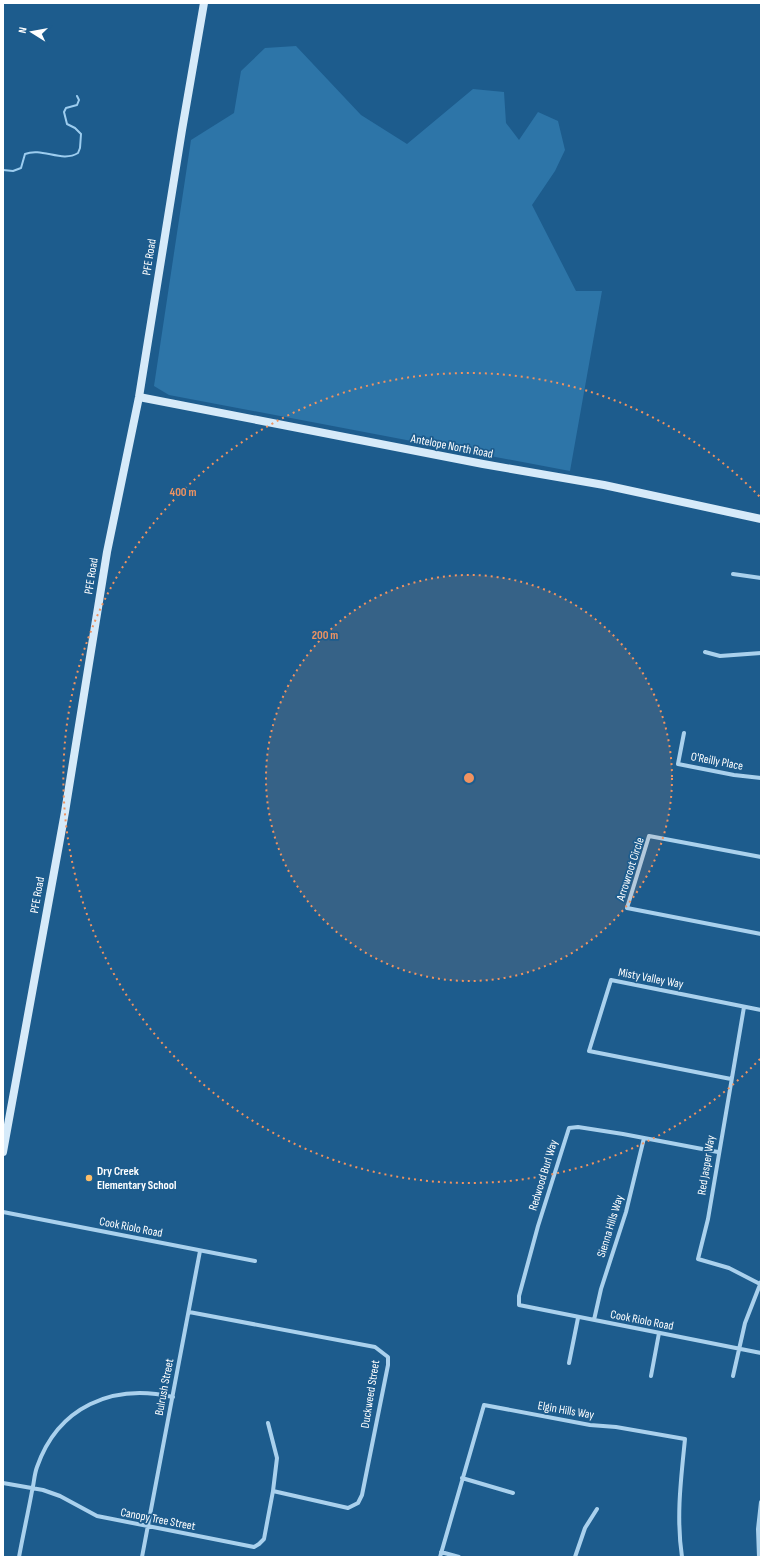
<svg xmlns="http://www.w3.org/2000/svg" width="764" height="1560" viewBox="0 0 764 1560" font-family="'Sofia Sans Condensed',sans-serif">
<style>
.green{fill:#2d75a8}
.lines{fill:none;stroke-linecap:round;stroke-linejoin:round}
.stream{stroke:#9dcdef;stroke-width:2}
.street{stroke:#aad1ed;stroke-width:4}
.secondary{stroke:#d6eaf9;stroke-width:8}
.ring{fill:none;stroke:#f09361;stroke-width:2;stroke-dasharray:2 4}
.poi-dot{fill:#fdbe68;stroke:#1d5c8d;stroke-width:1.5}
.labels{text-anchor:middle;stroke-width:3.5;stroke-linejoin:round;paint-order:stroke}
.street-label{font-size:12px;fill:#fff;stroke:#1d5c8d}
.poi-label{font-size:12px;font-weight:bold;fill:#fff;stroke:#1d5c8d;text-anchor:start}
.centre{fill:#f09361;stroke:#1d5c8d;stroke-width:2}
.ring-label{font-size:12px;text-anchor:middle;font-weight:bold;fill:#f09361;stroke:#1d5c8d;stroke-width:3.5;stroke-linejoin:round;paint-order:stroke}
</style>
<rect width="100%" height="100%" fill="#1d5c8d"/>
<path class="green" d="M296,46L361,115L407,144L473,89L504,92L506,123L519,140L538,112L558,121L565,150L555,171L532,205L576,291H602L570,471L169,395L154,386L191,140L234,113L241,71L265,48Z"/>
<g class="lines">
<path class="stream" d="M3,170L13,171L21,168L25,154C42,147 62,163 78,153L80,148L81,134L75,128L67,124L64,112L66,108L77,105L79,100L77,96"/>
<path class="street" d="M733,574L761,578
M705,652L720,656L761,653
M684,733L678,764L734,775L761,778
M761,857L649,836L627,908L761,934
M744,1007L708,1219L698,1259L729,1268L760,1284
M731,1079L589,1051L611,980L761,1010
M718,1152L623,1134L578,1127L569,1128L538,1226L519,1296V1305L761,1353
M3,1212L255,1261
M189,1312L375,1347L388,1357V1365L362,1495L358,1503L348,1508L273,1491
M594,1320L601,1289L626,1212L644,1138
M569,1363L578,1318
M651,1376L659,1333
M733,1376L745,1323L761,1282
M462,1478L513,1493
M3,1483L43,1490L60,1496L97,1516L254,1547L259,1544L264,1539L273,1491L277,1458L268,1423
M441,1552L459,1557
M19,1557C23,1535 28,1513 32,1491C34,1484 34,1475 37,1467C58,1407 112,1383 173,1397
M142,1557L200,1251
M440,1557L484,1405L590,1425L616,1427L685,1439C681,1479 676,1517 682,1557
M575,1557L585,1528L597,1509
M759,1557L758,1529L761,1502"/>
<path class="secondary" d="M139,397L483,464L604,485L761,519
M3,1152L65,812L107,552L139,397L182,130L204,3"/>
</g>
<circle cx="469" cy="778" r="203" fill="#f09361" fill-opacity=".12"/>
<g class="ring">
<circle cx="469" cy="778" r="203"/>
<path d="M760 1059A405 405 0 1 1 760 497"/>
</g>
<circle class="poi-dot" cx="89" cy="1178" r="4"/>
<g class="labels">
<g class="street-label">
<text transform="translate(149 257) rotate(-81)" y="4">PFE Road</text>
<text transform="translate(452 446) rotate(11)" y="4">Antelope North Road</text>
<text transform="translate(91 576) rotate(-81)" y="4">PFE Road</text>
<text transform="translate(717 761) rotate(11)" y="4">O'Reilly Place</text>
<text transform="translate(630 869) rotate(-72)" y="4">Arrowroot Circle</text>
<text transform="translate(37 895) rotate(-80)" y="4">PFE Road</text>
<text transform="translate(651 978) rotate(11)" y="4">Misty Valley Way</text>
<text transform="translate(706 1165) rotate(-81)" y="4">Red Jasper Way</text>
<text transform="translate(543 1175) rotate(-73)" y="4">Redwood Burl Way</text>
<text transform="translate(610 1226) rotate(-73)" y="4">Sienna Hills Way</text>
<text transform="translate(131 1227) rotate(11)" y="4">Cook Riolo Road</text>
<text transform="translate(642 1320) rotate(11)" y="4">Cook Riolo Road</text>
<text transform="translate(164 1387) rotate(-79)" y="4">Bulrush Street</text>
<text transform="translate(370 1394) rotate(-81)" y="4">Duckweed Street</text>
<text transform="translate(566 1410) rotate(10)" y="4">Elgin Hills Way</text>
<text transform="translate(158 1519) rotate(11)" y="4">Canopy Tree Street</text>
</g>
<g class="poi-label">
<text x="97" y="1175">Dry Creek<tspan x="97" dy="14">Elementary School</tspan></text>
</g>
</g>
<circle cx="469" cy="778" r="6" class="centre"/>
<g class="ring-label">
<text x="183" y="496">400 m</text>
<text x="325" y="639">200 m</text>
</g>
<rect width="764" height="1560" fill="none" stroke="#ffffff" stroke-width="8"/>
<g transform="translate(32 32) rotate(281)" stroke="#1d5c8d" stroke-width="3" paint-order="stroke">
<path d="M0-3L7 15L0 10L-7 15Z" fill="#ffffff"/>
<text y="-6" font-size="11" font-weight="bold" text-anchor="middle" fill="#ffffff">N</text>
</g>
</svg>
